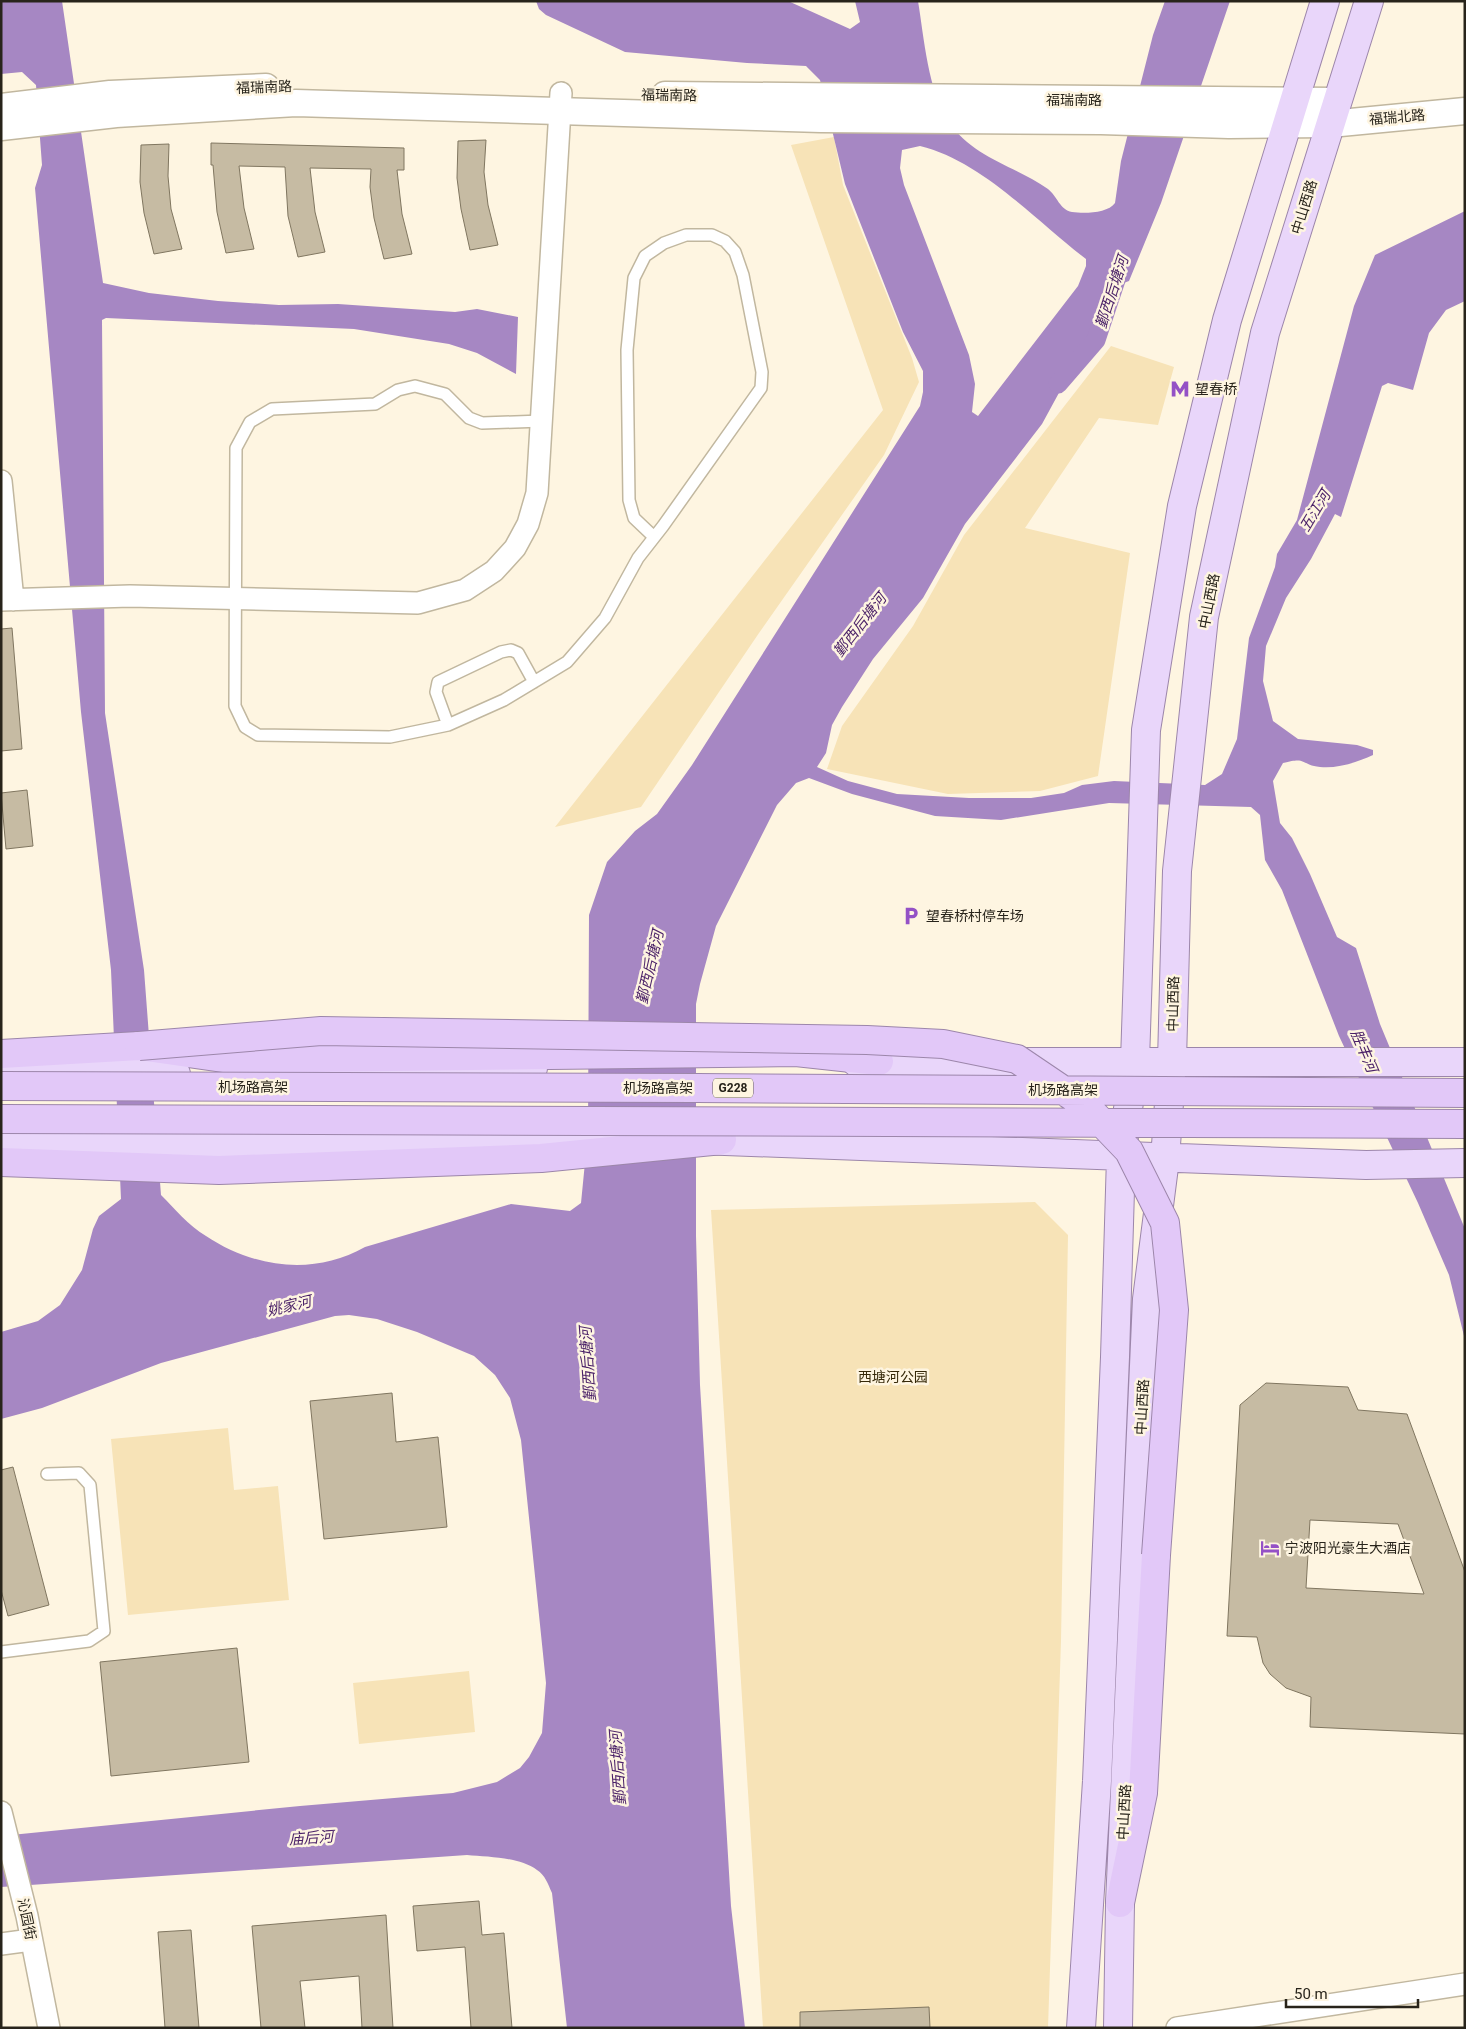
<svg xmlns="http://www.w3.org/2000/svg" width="1466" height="2029" viewBox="0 0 1466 2029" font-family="Roboto,'Noto Sans SC',sans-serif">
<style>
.green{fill:#f7e3b7}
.water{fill:#a687c3;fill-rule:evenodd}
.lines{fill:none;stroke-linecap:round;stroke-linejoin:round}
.canal{stroke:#a687c3;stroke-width:19}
.building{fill:#c6bba3;stroke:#807660;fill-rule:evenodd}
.service-casing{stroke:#c1b79f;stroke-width:14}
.minor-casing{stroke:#c1b79f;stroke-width:24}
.tertiary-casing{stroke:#c1b79f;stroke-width:29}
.primary-casing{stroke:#9c86aa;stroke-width:30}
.trunk-casing{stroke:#9c86aa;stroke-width:30}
.service{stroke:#fff;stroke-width:11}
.minor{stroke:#fff;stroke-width:21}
.tertiary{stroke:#fff;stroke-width:26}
.primary{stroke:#e9d6fa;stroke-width:28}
.trunk{stroke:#e2c8f8;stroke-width:28}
.trunk-bridge-casing{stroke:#9c86aa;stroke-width:30;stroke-linecap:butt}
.trunk-bridge{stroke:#e2c8f8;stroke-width:28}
.labels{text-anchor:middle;stroke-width:5;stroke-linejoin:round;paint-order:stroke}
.shield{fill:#fef5e1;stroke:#686356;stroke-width:1}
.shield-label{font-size:12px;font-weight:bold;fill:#28241b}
.street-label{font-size:14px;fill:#28241b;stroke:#fef5e1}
.poi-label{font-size:14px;fill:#28241b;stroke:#fef5e1;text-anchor:start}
.park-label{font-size:14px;fill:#352808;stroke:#fef5e1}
.water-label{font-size:15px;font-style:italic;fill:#491f67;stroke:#fef5e1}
</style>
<rect width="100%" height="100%" fill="#fef5e1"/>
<path class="green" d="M834,137L843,185L912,358L919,382L884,455L759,633L641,807L555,827L883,410L791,145Z
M1111,346L1174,367L1158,425L1099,418L1025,528L1130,553L1098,776L1040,791L948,794L827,769L842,726L913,626L964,535Z
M1035,1202L1068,1235L1061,1641L1048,2028H763L711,1210Z
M228,1428L234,1490L278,1486L289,1600L128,1615L111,1439Z
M469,1671L475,1732L359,1744L353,1683Z"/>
<path class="water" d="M1,1H62L103,283L149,293L218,301L279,305L338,304L455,312L477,309L518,317L516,374L477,353L449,344L354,329L106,318L102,320L105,713L144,970L161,1195C175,1209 188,1225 206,1236C254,1268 314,1276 365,1247L511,1204L570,1211L581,1203L588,1132L589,915L607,862L635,831L657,814L692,765L920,406L923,392V371L903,332L845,184L820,80L806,66L747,63L625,52L546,15L539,9L536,1H788L850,29L860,22L855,1H918C924,37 928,92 949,122C972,157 1015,166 1048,189C1057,196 1060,210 1072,212C1085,214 1108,213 1115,203L1121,161L1153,35L1165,1H1230L1161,203L1129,281L1110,288L1106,294L1085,345L1042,424L965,524L923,598L873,659L842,707L832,725L826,753L817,767L848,781L897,794L969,798H1031L1064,793L1082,785L1114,781L1205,785L1222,774L1237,739L1249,638L1275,567L1277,554L1297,520L1354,306L1375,255L1465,211V301L1446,310L1429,333L1413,390L1388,383L1382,386L1341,517L1335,514L1311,559L1286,598L1266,646L1263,681L1273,721L1298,739L1357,745L1373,750V755C1358,762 1337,769 1320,767C1300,765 1308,756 1283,763L1273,781L1280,823L1292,838L1310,874L1337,937L1356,948L1380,1024L1465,1229V1340L1449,1275L1418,1203L1339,1036L1282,890L1265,860L1260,815L1251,807L1109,803L1001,820L935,816L852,794L809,778L796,783L777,805L716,926L700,984L696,1004V1236L700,1385L731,1906L745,2028H567L552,1893C548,1884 545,1875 537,1870C519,1857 489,1857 467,1855L1,1887V1836L300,1806L453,1793L497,1782L520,1768L529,1757L542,1733L546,1683L521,1440L510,1398L495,1375L474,1356L417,1332L377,1319L349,1315L335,1316L161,1363L42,1408L1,1419V1332L38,1321L60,1305L82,1270L93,1229L99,1216L121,1199L111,970L81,712L35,188L42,165L36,85L22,72L1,74ZM920,146C982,161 1036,221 1086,259V266L1078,286L978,416L972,412L975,384L969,355L904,185L900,168L902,150Z"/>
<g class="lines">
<path class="canal" d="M1058,384L1096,340L1122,262"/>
</g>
<path class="building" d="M486,140L484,172L488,205L498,245L470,250L461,209L457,178L458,141Z
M211,143L404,148V170H397L402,214L412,254L384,259L374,218L370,187L371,169L310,168L315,212L325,252L298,257L288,216L285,167L239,166L244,208L254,249L226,253L217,212L213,165H211Z
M169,144L168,176L171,209L182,249L154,254L144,213L140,182L141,145Z
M12,628L22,749L1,751V629Z
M27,790L33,846L6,849L1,793Z
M1266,1383L1348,1387L1358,1410L1407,1414L1465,1572V1734L1310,1727L1311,1697L1286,1688L1270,1674L1263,1663L1257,1637L1227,1636L1240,1405ZM1310,1520L1398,1524L1424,1594L1306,1588Z
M392,1393L396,1442L438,1437L447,1527L324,1539L310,1401Z
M13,1467L49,1605L8,1616L1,1590V1470Z
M237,1648L249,1762L111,1776L100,1662Z
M479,1901L482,1935L504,1933L512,2028H471L465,1947L417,1951L413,1906Z
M386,1915L393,2028H362L359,1976L300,1981L305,2028H261L252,1926Z
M191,1930L199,2028H165L158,1932Z
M929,2007L930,2028H800V2012Z"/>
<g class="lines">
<g class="service-casing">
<path id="service" d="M542,421L482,423L469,418L445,394L415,386L398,390L375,404L272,409L250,422L236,448L235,706L245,727L258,735L390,737L448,725L504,700L567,662L605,618L638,558L663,526L761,388L762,372L743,275L735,252L725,241L712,235H686L664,243L645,256L634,278L627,350L629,500L634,518L654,537
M448,725L436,692L438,682L501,652L511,650L518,653L534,682
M1,1652L89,1641L104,1631L90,1485L79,1473L47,1474"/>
</g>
<g class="minor-casing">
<path id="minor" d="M1,481L13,600
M1,600L130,596L418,603L465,590L494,571L515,548L528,524L537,493L561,93
M1,1812L27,1916L49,2028
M1,1944L31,1940
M1177,2028L1465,1984"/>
</g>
<g class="tertiary-casing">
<path id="tertiary" d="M665,95L1337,101
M1,107L110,94L266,87
M1,127L116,114L296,103L821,119L1101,121L1229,125L1330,124L1465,111"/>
</g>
<g class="primary-casing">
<path id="primary" d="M856,1062H1465
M1,1068L176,1074
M324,1074L533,1068
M699,1140L1366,1165L1465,1163
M1,1142L185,1143L619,1140
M1081,2028L1097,1781L1115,1357L1121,1157L1135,1061L1146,730L1182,506L1227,320L1325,1
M1118,2028L1120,1903L1147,1299L1165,1159L1172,1061L1177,871L1204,617L1265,333L1369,1"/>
</g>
<g class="trunk-casing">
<path id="trunk" d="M1,1054L139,1046L230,1059L796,1052L879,1061
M1,1162L219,1170L541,1158L722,1140
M1120,1903L1143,1793L1156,1555"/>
</g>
<use href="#service" class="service"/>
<use href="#minor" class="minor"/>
<use href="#tertiary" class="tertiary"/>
<use href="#primary" class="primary"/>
<use href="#trunk" class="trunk"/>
<g class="trunk-bridge-casing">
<path id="trunk-bridge" d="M139,1046L321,1031L867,1040L943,1044L1017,1059L1085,1105L1129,1151L1165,1223L1174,1310L1156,1555
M1,1086L697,1088L1465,1093
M1,1119L1465,1124"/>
</g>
<use href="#trunk-bridge" class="trunk-bridge"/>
</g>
<defs>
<g id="metro-bare" transform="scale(1.5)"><path d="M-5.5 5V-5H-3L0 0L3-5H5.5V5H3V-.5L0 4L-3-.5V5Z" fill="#9451c6" stroke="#fef5e1" stroke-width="2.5" paint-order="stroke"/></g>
<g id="parking-bare" transform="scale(1.5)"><path d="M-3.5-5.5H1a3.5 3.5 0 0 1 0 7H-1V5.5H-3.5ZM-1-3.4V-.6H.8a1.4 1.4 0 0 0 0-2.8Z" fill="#9451c6" stroke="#fef5e1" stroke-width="2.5" paint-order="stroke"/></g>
<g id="hotel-bare" transform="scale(1.5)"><path d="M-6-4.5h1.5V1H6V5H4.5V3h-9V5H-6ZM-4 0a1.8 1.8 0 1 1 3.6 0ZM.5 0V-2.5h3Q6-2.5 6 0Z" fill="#9451c6" stroke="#fef5e1" stroke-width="2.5" paint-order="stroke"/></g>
</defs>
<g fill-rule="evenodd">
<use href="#metro-bare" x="1180" y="389"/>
<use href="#parking-bare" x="911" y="916"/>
<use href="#hotel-bare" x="1270" y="1548"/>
</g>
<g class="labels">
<rect class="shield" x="713" y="1078.5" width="40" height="19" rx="4"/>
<g class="shield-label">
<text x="733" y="1092">G228</text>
</g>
<g class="street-label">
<text transform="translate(264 87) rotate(-2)" y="5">福瑞南路</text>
<text transform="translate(669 95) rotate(1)" y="5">福瑞南路</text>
<text x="1074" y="105">福瑞南路</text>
<text transform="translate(1397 117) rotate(-5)" y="5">福瑞北路</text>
<text transform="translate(1304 207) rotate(-73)" y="5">中山西路</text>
<text transform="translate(1209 601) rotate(-79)" y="5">中山西路</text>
<text transform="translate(1173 1004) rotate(-89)" y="5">中山西路</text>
<text x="253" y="1092">机场路高架</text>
<text x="658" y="1093">机场路高架</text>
<text x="1063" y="1095">机场路高架</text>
<text transform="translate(1142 1407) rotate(-87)" y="5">中山西路</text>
<text transform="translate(1124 1812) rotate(-87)" y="5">中山西路</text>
<text transform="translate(27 1919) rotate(78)" y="5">沁园街</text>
</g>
<g class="poi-label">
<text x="1195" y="394">望春桥</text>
<text x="926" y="921">望春桥村停车场</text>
<text x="1285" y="1553">宁波阳光豪生大酒店</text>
</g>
<g class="park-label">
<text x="893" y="1382">西塘河公园</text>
</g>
<g class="water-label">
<text transform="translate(1112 292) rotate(-72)" y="5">鄞西后塘河</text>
<text transform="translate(1315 511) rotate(-59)" y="5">五江河</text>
<text transform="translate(860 625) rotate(-52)" y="5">鄞西后塘河</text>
<text transform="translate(650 967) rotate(-77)" y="5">鄞西后塘河</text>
<text transform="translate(1364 1051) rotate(67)" y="5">胜丰河</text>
<text transform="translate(289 1306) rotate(-13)" y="5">姚家河</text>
<text transform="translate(588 1364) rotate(-94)" y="5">鄞西后塘河</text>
<text transform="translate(618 1768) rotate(-94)" y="5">鄞西后塘河</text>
<text transform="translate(311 1838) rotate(-4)" y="5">庙后河</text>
</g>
</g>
<rect width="1466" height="2029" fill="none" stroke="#28241b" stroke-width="5"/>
<path d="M1286 1999v8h132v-8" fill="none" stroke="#28241b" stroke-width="2.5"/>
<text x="1294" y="1999" font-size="15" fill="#28241b" stroke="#fef5e1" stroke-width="4" paint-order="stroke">50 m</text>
</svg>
